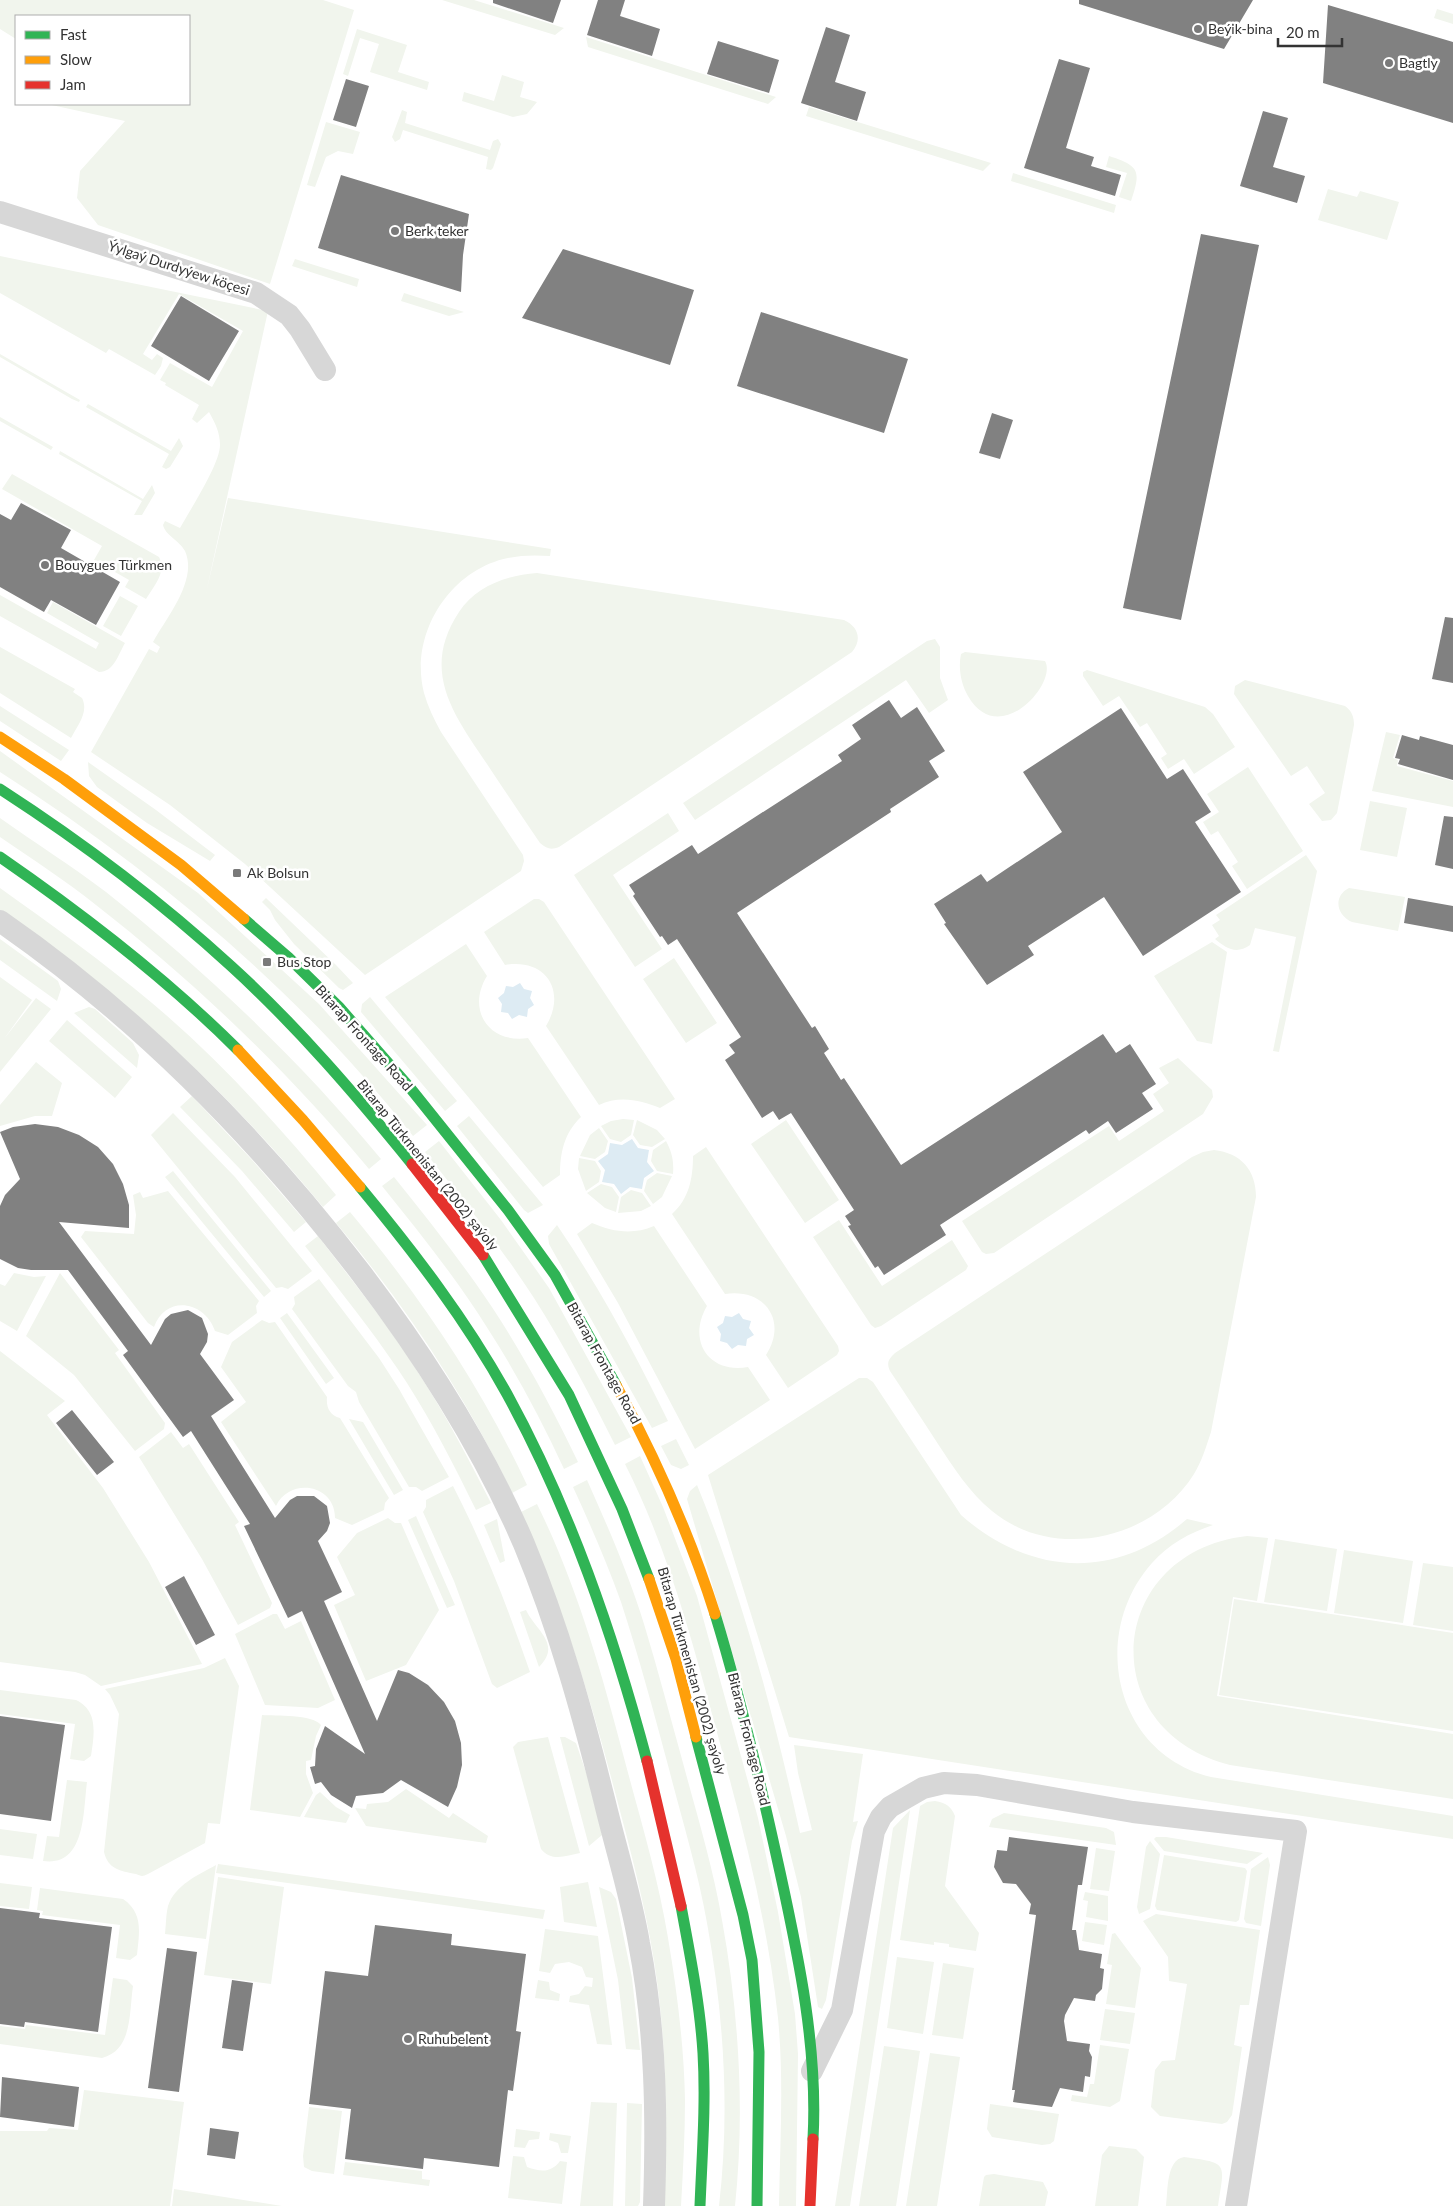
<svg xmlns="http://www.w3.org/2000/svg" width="1453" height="2206" viewBox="0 0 1453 2206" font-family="Lato,sans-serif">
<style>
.green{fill:#f1f5ed}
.water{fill:#ddebf3}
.building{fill:#818181}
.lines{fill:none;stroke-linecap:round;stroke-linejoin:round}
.street{stroke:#d7d7d7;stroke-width:22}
.fast{stroke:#30b455;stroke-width:11}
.slow{stroke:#ff9f0a;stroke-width:11}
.jam{stroke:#e5322d;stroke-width:11}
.poi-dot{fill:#7a7a7a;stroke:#fff;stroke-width:2}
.labels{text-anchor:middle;stroke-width:5;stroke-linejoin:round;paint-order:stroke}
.poi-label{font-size:14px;fill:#333;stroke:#fff;text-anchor:start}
.street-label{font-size:14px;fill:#333;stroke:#fff}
</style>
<rect width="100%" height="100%" fill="#fff"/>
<path class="green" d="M0,0H323L354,10L270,284L98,225L77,198L80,171L125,121L47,104H189V16H16V39L0,29Z
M442,0H474L564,28L555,35Z
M1437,9L1453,14V24L1434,18Z
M357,29L407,45L398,72L429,82L427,90L370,72L379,44L360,38L348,76L343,74Z
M586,37L776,97L768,104L588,47Z
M502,75L524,82L520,97L537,102L527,114L513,117L462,101L464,92L494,101Z
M809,107L991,163L983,171L806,116Z
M402,110L407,112L405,123L490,150L493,141L498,139L501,144L493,168L491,170L486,169L488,157L403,130L400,139L395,142L392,137Z
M326,122L360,132L353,154L338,151L326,157L315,187L307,185Z
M1109,156C1140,166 1141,171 1131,201L1119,197L1127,173L1106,167Z
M1013,173L1116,205L1114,213L1011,181Z
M1328,189L1357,197L1360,191L1399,202L1387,240L1318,220Z
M0,256L268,311L206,593L228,498L551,549L550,556C536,555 522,555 508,558C449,570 409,635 424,693C428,707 434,719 441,732L523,855L524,861L521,871L365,975L245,864L170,805L91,752L149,649L157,653L160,647L153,642C167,617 198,580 185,551C180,541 165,535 163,525L165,521L180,528C190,510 220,464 220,445C220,432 215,423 209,412L197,423L192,419L199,405L165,385L166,383L160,380L170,363L212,387L243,331L179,294L143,354L152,360L157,354L163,358L161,366L155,375L109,349L106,353L0,293Z
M295,259L359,279L357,287L292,266Z
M404,293L464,312L449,316L401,301Z
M0,354L80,400L79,402L72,399L0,357Z
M88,404L171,451L179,438L183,446L170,467L166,469L162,467L169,454L86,407Z
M0,417L53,447L51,450L0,421Z
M60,451L143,499L152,485L155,493L142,515H134L142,501L59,454Z
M12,474L159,557C167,572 154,586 146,599L125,587L129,580L94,560L102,546L2,489Z
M537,573L844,620C859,627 862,640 852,652L559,847C551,850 547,849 540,843C522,817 505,791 487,764C454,715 420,671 459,612C476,586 507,575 537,573Z
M0,595L96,649L99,643L47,613L53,602L125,643C118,655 114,672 99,672L0,616Z
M120,596L138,606L121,636L103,626Z
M935,639L940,647V678L948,700L929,713L906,680L695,820L683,803L927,641Z
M0,647L75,689L73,692L82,698C89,712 78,725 71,738L0,693Z
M965,652L1045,661C1058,683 999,750 968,696C961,684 958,668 961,654Z
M1087,670L1205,707L1213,714L1235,747L1194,774L1184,759L1168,769L1161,758L1167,754L1147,723L1140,727L1119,696L1103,706L1083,676V672Z
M1245,680L1345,706C1352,711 1354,717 1354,725L1337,813L1331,820L1322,821L1309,804L1325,793L1307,766L1291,776L1234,694L1235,686Z
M0,706L69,750L61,761L0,721Z
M1386,732L1400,735L1393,758L1398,760L1397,766L1453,781V807L1372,791Z
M0,751L198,893L319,1004L427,1125L413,1136C299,991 155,871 0,772Z
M88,762L156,810L215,855L210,861L147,823L97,787L89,776Z
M1248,767L1303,851L1247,889L1232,866L1238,862L1218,831L1211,835L1203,822L1219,812L1207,794Z
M1370,801L1407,808L1397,857L1360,850Z
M668,813L679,831L613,875L662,949L635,967L574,875Z
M0,818C35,843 72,866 106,892C206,972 300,1060 381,1159L369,1169C288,1071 196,983 96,905C66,881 32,859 0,837Z
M1306,855L1317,871L1279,1052L1273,1051L1296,937L1255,928L1250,945C1236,955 1226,948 1215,939L1219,936L1212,925L1220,920L1216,915Z
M0,888C52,925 103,962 152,1003C220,1060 280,1127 336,1195L323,1207C227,1090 123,995 0,910Z
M1349,888L1405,897L1398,931L1352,922C1336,915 1333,896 1349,888Z
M266,898L336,965L353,983L343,990L339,988L294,944L275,920L270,910L262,902Z
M534,899H539L544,902L675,1099L660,1108C641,1100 619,1095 599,1105L546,1026C567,991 546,958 505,965L484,932Z
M0,939L58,981L61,989L57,1001L0,960Z
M1212,942L1227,952L1212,1044L1197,1041L1154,976Z
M466,944L487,976C466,1010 489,1044 528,1038L581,1117C564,1133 560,1153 560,1175L543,1187L385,997Z
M674,958L717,1023L686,1043L643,979Z
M0,977L32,1000L4,1039L36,998L51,1009L0,1072Z
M370,997L457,1101L445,1111L361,1012L362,1004Z
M89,1007L95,1009L133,1043L139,1055L137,1068L74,1013Z
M67,1020L132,1077L115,1098L49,1041Z
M1178,1058L1212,1090L1213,1097L1203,1114L994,1253L986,1254L982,1252L962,1221L1109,1126L1119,1141L1164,1111L1153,1094L1169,1083L1159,1068Z
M36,1062L62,1083L52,1116H35L0,1126V1105Z
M192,1096L253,1161L306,1222L294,1232L242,1171L180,1107Z
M173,1113L235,1177L312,1271L288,1289L282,1287L276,1288L151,1135Z
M469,1116L543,1205L528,1213L524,1210L457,1126Z
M623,1119L634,1120L631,1135L621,1142L610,1139L601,1126L611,1121Z
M637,1120L657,1130L665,1139L652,1147L640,1145L633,1135Z
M786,1120L839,1200L805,1223L751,1144Z
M599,1128L608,1141L605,1152L595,1159L580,1156L590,1135Z
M439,1141L501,1220L549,1288L631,1437L615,1445C590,1395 564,1345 534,1298C501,1247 463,1200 425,1152Z
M666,1141C672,1152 674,1161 673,1174L657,1171L651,1161L653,1150Z
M706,1147L838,1346L839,1351L837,1355L788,1388L766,1355C788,1321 765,1288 725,1294L672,1214C689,1199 693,1178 693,1156Z
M1214,1150C1241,1153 1256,1170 1256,1197L1211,1432C1206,1447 1202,1461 1194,1474C1153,1540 1054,1562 992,1511C969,1492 954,1468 938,1444C922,1419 906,1395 890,1371C886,1362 889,1359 895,1353L1192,1157L1203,1152Z
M579,1158L595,1161L601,1171L599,1182L586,1191L578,1169Z
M173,1171L271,1291L264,1297L165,1177Z
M657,1173L672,1176L662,1197L653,1204L644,1191L647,1180Z
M394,1177C431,1223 469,1271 501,1321C530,1367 555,1414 578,1462L564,1469C542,1421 517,1374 488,1329C457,1279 419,1232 382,1186Z
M601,1184L612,1187L619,1197L616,1212L605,1208L587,1193Z
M631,1190L642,1193L651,1206L641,1211L618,1213L621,1197Z
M168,1191L259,1301L256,1306L257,1313L228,1335L215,1331C205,1301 166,1294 154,1327L148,1323L81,1237L85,1231L134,1234L136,1215L133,1195L140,1192L143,1198Z
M350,1212C420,1296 481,1386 527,1485L512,1493C465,1395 406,1306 336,1223Z
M839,1220L882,1286L952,1240L968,1266L966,1270L881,1326L875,1328L871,1325L813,1237Z
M592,1223C613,1232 633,1235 654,1226L707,1306C687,1340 708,1374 748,1367L770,1400L695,1449L618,1303L577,1234Z
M557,1225C599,1287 635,1353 668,1421L652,1428L549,1244L548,1236Z
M318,1236C353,1282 390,1327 421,1377C447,1417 469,1460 491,1503L476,1510C455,1467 433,1424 407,1383C376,1335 340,1291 305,1246Z
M14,1273L34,1277L46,1276L17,1331L0,1321V1284L5,1286Z
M60,1273L119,1350L115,1353L165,1423L164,1429L135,1451L74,1375L26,1336Z
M319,1279L379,1358L399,1389L449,1477L422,1491L416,1487H409L359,1402L356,1392L348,1386L292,1309L295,1304L294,1297Z
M287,1313L334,1378L326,1384L280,1318Z
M262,1320L269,1323L275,1322L327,1397C326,1408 330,1415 340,1418L389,1498L385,1503L384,1510L352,1525L335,1518C335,1484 290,1477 276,1506L221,1422L246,1402L221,1367L232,1342Z
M0,1351L65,1401L47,1415L103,1488L149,1562L202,1664L101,1686L85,1675L75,1672L0,1662Z
M859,1378H867L873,1382L961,1515C1030,1576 1116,1581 1187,1519L1213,1525C1189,1533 1169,1544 1152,1563C1089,1634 1114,1753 1211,1777L1453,1816V1839L789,1737L708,1475Z
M349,1419L363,1422L403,1490L394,1495Z
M171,1432L183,1448L189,1444L239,1522L235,1525L272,1603L270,1608L238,1625L202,1559L139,1457Z
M676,1439L689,1465L681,1469L671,1465L661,1446Z
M640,1456L663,1507L697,1596L758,1818L778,1912L795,2014L798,2054L796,2206H779C780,2143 784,2080 778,2018C767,1915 739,1813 712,1714C689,1629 665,1543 625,1464Z
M587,1480C608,1527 629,1575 644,1624C658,1670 670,1716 683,1763C697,1815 713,1867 722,1920C739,2014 745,2111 735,2206H719C730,2112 724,2016 707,1923C698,1871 682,1820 669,1769C654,1713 639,1657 621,1602C607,1563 590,1524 573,1487Z
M697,1485C743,1597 774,1715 800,1833L812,1830L798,1773L794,1745L863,1754L853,1822L858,1821L852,1841L826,2000L822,2009L818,2007L801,1897L786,1836L687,1499L690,1491Z
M453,1486C484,1546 508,1608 530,1672L497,1688L492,1684L454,1581L423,1512L426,1507V1500Z
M537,1504C576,1583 601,1670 623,1754C639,1815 658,1876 668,1938C677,1991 684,2046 685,2100C685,2135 683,2171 681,2206H663C668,2116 667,2027 650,1938C640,1884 625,1830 611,1777C587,1686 559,1598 521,1512Z
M416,1516L455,1605L447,1608L408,1520Z
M388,1518L395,1523H401L439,1610L406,1665L366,1681L334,1605L355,1595L337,1557L357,1533Z
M497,1519L505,1561L500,1563L484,1525Z
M1247,1536L1268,1538L1257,1601L1233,1597L1217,1696L1453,1734V1799L1230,1765C1092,1730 1106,1552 1247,1536Z
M1275,1539L1337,1549L1327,1611L1264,1602Z
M1344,1550L1413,1561L1403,1623L1334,1613Z
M1423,1563L1453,1567V1631L1413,1625Z
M1234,1599L1453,1633V1731L1219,1695Z
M526,1610C536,1631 562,1644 539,1667L520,1612Z
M273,1614H277L285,1629L301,1621L335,1700L318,1708L265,1705L235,1634Z
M225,1658L239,1686L220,1824L208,1823L205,1843L148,1874C142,1877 141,1876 136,1874C120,1871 108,1869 104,1852L119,1714L110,1695L105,1689L204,1668Z
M0,1690L76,1700C99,1711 94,1735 91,1756L84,1761L70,1759L75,1724L0,1714Z
M262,1715C276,1716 312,1714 321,1725L316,1736L311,1760L306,1761V1774L313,1793L300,1817L250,1810Z
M548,1737L580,1853C566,1856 551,1862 541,1849L513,1747L518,1742Z
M560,1737H565L576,1743L591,1787L602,1835L589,1846Z
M67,1780L87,1782C83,1811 86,1867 43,1861L47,1836L59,1837Z
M406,1789L449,1818L453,1813L488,1836L486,1843L366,1826L355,1808L366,1809L367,1804L388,1802Z
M320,1792L336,1807L350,1815L346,1823L304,1817L316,1795Z
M935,1801C946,1803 951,1806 955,1816L945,1886L979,1933L976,1951L949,1947V1944L934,1942V1945L900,1940L920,1806L927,1802Z
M910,1810L850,2206H835L893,1828Z
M1004,1813L1106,1828L1114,1832L1116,1845L989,1827L992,1819Z
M0,1829L37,1834L33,1859L0,1855Z
M1156,1837H1166L1263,1853L1247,1864L1164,1851L1154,1839Z
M1150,1841L1160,1854L1150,1909L1139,1914L1137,1907L1146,1847Z
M1096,1848L1115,1851L1109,1891L1090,1889Z
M1164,1855L1245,1868L1247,1871L1239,1920L1236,1922L1157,1910L1155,1906Z
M1268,1857L1270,1865L1261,1926L1246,1923L1244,1919L1251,1869Z
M218,1864L545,1910L543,1919L216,1873Z
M216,1865L206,1939L165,1934C166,1925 166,1914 168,1906C175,1885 198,1875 216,1865Z
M218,1877L284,1887L271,1984L204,1975Z
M588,1882L597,1927L564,1922L560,1887Z
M0,1883L32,1887L29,1909L0,1906Z
M599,1887L611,1892L616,1899L632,1978L640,2050L626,2049L618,1980Z
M40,1888L123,1899C144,1913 139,1934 137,1955L130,1960L116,1958L120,1925L42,1915L43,1911L37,1910Z
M1085,1892L1108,1896V1921L1086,1917L1088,1901L1083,1900Z
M1156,1914L1260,1930L1249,2005H1240L1234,2045L1242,2047L1232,2115L1227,2122L1222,2124L1160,2116L1151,2107L1155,2070L1162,2061L1175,2060L1187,1984L1169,1981L1168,1957L1143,1921Z
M1085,1922L1107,1925L1104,1945L1082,1941Z
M545,1929L598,1936L612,2045L597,2044L589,2005L569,2002L570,1996L579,1994L585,1986L592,1987L593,1978L586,1977L582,1967L569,1962L555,1964L550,1973L539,1971Z
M1115,1933L1141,1968L1135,2008L1106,2004L1112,1965L1107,1964L1112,1934Z
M897,1957L934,1962L923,2034L887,2028Z
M943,1963L974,1968L963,2039L932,2035Z
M113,1978L127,1980L133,1986C129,2012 133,2050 102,2058L0,2044V2026L25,2029L26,2025L105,2035Z
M538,1980L549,1982L550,1990L560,1994L559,2001L535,1998Z
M1105,2009L1135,2013L1130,2044L1100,2040Z
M1100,2045L1129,2049L1120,2101L1110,2107L1071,2101L1072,2095L1087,2097L1090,2084H1094Z
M884,2046L920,2051L896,2206H859Z
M930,2053L960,2057L937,2206H906Z
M84,2090L184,2102L170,2206H0V2131H47L49,2128L78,2130Z
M591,2102L617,2103L613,2206H580Z
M627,2103L642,2104L640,2202L638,2206H625Z
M990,2104L1059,2114L1054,2141L1050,2144L1042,2145L992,2137L987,2129Z
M309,2107L342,2111L334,2174L312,2171L304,2167L303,2156Z
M516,2129L540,2132L539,2139L529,2140L525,2148L514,2147Z
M550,2133L571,2136L568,2153H561L558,2143L549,2140Z
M1109,2146L1136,2149L1144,2157L1138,2206H1095L1102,2155Z
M513,2156L524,2157L527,2167C541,2172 551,2173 560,2161L567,2162L562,2204L508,2198Z
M1184,2157C1230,2163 1224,2163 1218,2206H1166C1168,2191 1166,2160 1184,2157Z
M345,2162L422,2171V2179L430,2180L429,2186L343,2175Z
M994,2174L1043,2182L1048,2192L1045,2206H979L984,2177L986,2175Z
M174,2189L282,2206H172Z"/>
<path class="water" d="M520,983L524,989L532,991L530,998L534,1005L528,1009L527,1017L519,1015L512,1019L508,1013L501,1012L502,1004L498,998L504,993L506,986L513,987Z
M632,1139L638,1148L649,1150L647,1162L654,1171L644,1178L642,1189L630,1187L621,1194L614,1184L602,1182L605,1170L598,1161L608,1154L610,1143L622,1145Z
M739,1313L743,1319L751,1321L749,1328L754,1335L747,1339L746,1346L738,1345L732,1349L727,1343L720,1341L721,1334L717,1327L723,1323L725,1316L732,1317Z"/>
<path class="building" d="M493,0H561L553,23L493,3Z
M598,0H625L620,16L660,29L652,56L587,35Z
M1079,0H1253L1224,49L1079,4Z
M1328,5L1453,42V123L1323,83Z
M826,27L850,35L835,82L866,92L857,121L801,103Z
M718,41L779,60L769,93L707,74Z
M1059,59L1090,68L1066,148L1094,157L1091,166L1121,175L1115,196L1024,168Z
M346,79L369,86L356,127L333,120Z
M1263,111L1288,118L1273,167L1305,176L1297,203L1240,186Z
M341,175L469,214L463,255L461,292L318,248Z
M1201,234L1259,245L1181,620L1123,608Z
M563,249L694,290L670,365L522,318Z
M181,296L239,331L209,381L151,346Z
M761,312L908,359L884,433L737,386Z
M992,413L1013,420L1000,459L979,453Z
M21,503L71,530L61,548L120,582L96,625L51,600L44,612L0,587V514L11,520Z
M1445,617L1453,618V683L1432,679Z
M889,700L901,718L917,707L945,751L929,761L939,777L890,809L891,812L737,913L812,1028L815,1026L829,1049L824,1053L841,1080L844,1078L901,1165L1103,1034L1116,1053L1130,1044L1156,1084L1142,1093L1153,1109L1116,1133L1108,1121L1089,1134L1086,1130L940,1225L946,1235L884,1275L878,1266L875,1268L848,1226L851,1225L845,1216L854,1210L791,1113L779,1120L773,1111L762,1118L725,1060L735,1053L729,1045L741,1037L677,939L668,945L662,936L660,937L633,896L635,894L629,885L692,845L698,854L842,761L838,755L861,739L852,725Z
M1121,708L1167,779L1183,769L1211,812L1195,822L1241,892L1143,956L1104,897L1028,946L1034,955L987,985L944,924L946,923L934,904L981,874L987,882L1062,832L1023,772Z
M1402,735L1419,740L1420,736L1453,745V780L1398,764L1400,759L1395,758Z
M1444,816L1453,817V869L1435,865Z
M1408,898L1453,906V932L1404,923Z
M35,1124L58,1127L79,1135L98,1147L113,1164L123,1184L129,1205V1228L59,1222L151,1345L165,1319L171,1314L188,1310L202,1318L208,1334L207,1342L200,1354L234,1400L211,1416L275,1518L290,1500L297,1496H314L327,1506L330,1523L327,1531L318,1541L342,1592L324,1601L377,1721L398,1670L409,1673L428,1685L444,1702L455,1721L461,1743L462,1765L457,1787L448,1807L401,1780L383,1793L356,1796L352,1808L331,1795L321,1782L315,1784L310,1767L315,1766L316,1749L325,1726L365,1754L302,1611L288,1618L244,1526L250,1524L191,1431L183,1437L123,1355L128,1351L68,1270H31L18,1268L0,1259V1206L5,1195L20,1179L0,1132L13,1127Z
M72,1410L114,1462L97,1475L56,1423Z
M184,1576L215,1635L196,1645L165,1587Z
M0,1716L65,1725L51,1821L0,1814Z
M1009,1837L1088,1847L1082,1885H1078L1072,1930H1076L1079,1950L1102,1954L1100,1968L1104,1969L1102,1989L1096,1995L1095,2001L1074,1998L1065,2015L1064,2021L1067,2041L1090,2044L1089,2051L1092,2057L1090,2077L1085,2076L1083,2092L1060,2088L1052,2107L1013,2102L1015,2090H1012L1036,1915L1029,1914L1031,1904L1016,1884L1003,1883L994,1867L997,1850L1007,1851Z
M0,1908L40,1913L39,1918L112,1927L98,2032L25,2022L24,2027L0,2024Z
M375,1925L452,1934L451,1945L526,1954L516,2031L521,2032L513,2091L508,2090L499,2167L424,2158L423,2169L345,2159L351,2109L309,2104L325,1971L368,1976Z
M167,1948L197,1952L179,2092L148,2088Z
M232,1980L253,1983L243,2051L222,2048Z
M2,2077L79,2087L74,2127L0,2117Z
M210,2128L239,2132L235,2159L207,2155Z"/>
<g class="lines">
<path class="street" d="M0,212L256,293L289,315L300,329L325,370
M0,921C140,1018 257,1137 361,1273C425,1357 482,1446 524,1544C559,1628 583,1715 605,1803C616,1849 631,1896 639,1943C656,2030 657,2118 654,2206
M812,2071L842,2010L874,1831L881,1817L890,1807L923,1788L944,1783L977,1785L1133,1812L1296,1831L1236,2206"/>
<path class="fast" d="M0,789C82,842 159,900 231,966C297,1026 356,1095 412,1164
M0,857C84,915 166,978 238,1050
M244,919L289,958L339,1007L411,1089L508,1210L555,1275L616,1385
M360,1187C414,1252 466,1320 507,1394C570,1509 613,1634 647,1761
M483,1255L569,1395L622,1509L649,1579
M715,1614C741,1699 761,1785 780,1872C799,1959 818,2049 813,2139
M696,1737L743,1915L752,1960L759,2052L757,2206
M681,1906C690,1955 700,2004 703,2053C706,2104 702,2155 700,2206"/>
<path class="slow" d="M0,737L64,779L181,865L244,919
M238,1050L303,1120L360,1187
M616,1385C657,1461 689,1532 715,1614
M649,1579L676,1659L696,1737"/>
<path class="jam" d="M412,1164L483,1255
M647,1761L681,1906
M810,2206L813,2139"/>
</g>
<g class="poi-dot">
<circle cx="1198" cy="29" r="5"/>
<circle cx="1389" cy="63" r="5"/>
<circle cx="395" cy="231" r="5"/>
<circle cx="45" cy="565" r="5"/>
<rect x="232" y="868" width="10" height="10" rx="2.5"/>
<rect x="262" y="957" width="10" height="10" rx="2.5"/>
<circle cx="408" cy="2039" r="5"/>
</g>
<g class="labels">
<g class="poi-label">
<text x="1208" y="34">Beýik-bina</text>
<text x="1399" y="68">Bagtly</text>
<text x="405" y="236">Berk teker</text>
<text x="55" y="570">Bouygues Türkmen</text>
<text x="247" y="878">Ak Bolsun</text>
<text x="277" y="967">Bus Stop</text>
<text x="418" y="2044">Ruhubelent</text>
</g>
<g class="street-label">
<text transform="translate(179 268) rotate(18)" y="5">Ýylgaý Durdyýew köçesi</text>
<text transform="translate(364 1038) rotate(48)" y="5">Bitarap Frontage Road</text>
<text transform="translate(428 1165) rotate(51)" y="5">Bitarap Türkmenistan (2002) şaýoly</text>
<text transform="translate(604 1363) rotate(61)" y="5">Bitarap Frontage Road</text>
<text transform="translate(692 1671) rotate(74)" y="5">Bitarap Türkmenistan (2002) şaýoly</text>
<text transform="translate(749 1739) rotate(76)" y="5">Bitarap Frontage Road</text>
</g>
</g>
<rect x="15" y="15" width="175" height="90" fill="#ffffff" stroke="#adadad"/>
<rect x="25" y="31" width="25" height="8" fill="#30b455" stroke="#adadad"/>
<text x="60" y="40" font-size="15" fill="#333333">Fast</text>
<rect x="25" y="56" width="25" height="8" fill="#ff9f0a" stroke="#adadad"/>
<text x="60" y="65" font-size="15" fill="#333333">Slow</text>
<rect x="25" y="81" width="25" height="8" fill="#e5322d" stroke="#adadad"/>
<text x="60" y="90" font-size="15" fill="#333333">Jam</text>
<path d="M1278 38v8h64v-8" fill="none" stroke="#333333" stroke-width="2.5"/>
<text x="1286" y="38" font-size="15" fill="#333333" stroke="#ffffff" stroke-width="4" paint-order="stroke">20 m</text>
</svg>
